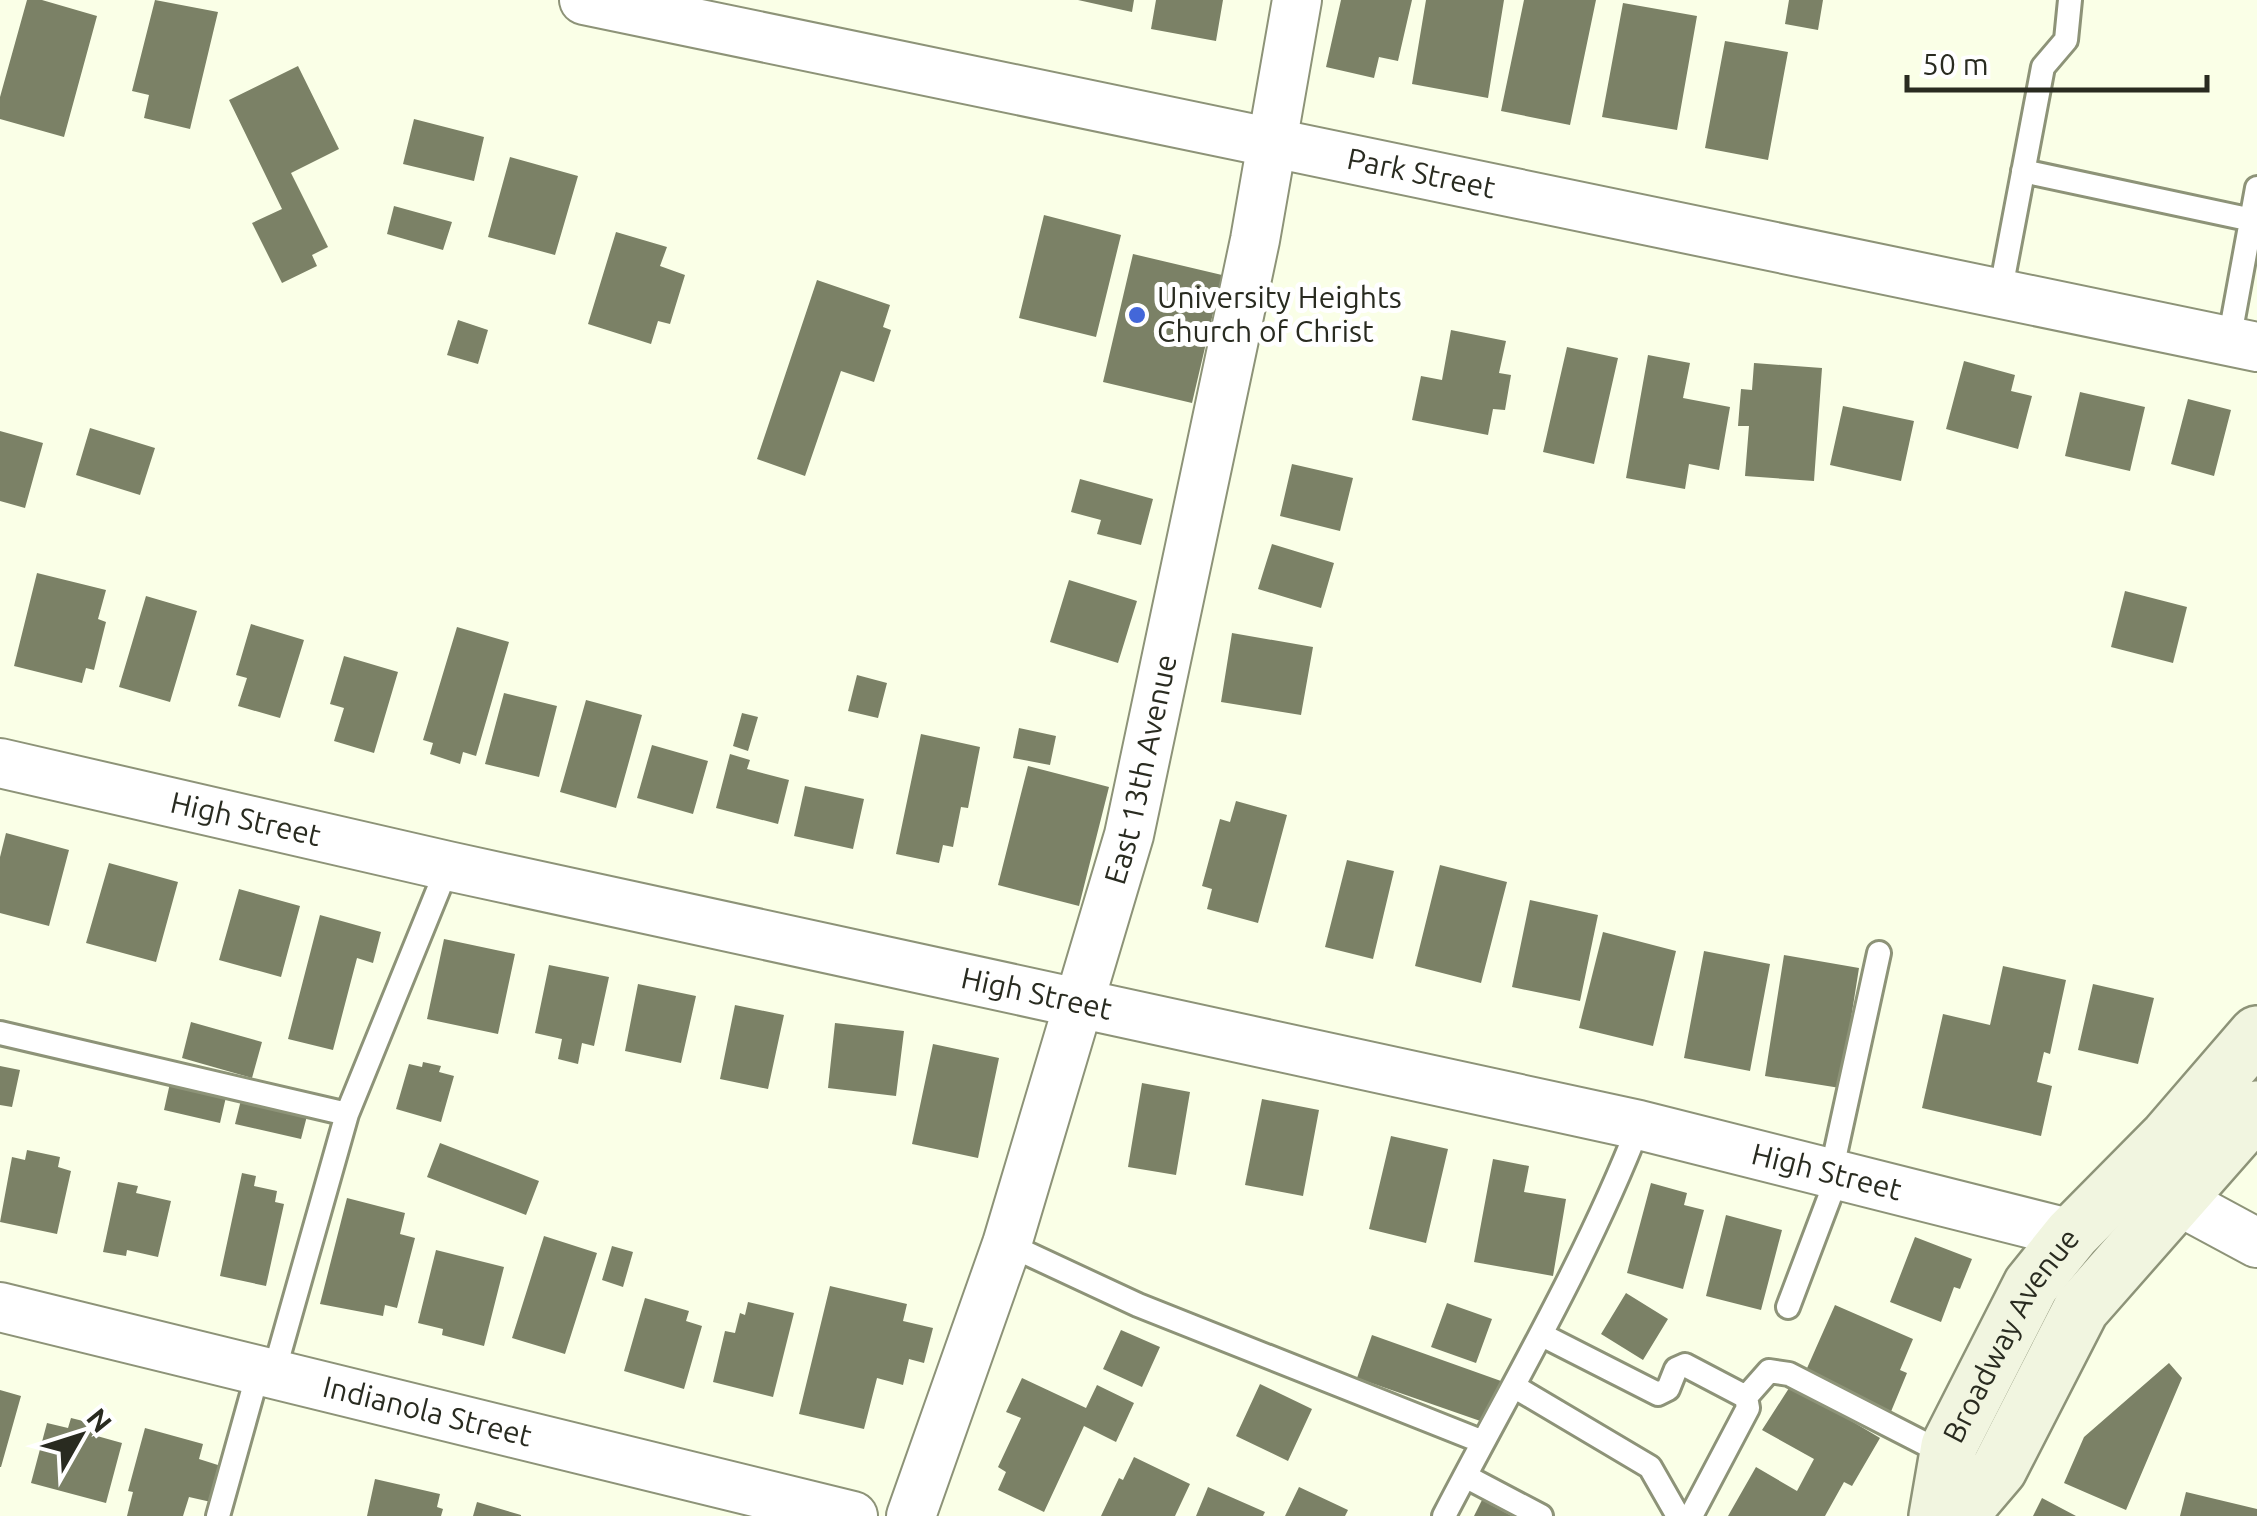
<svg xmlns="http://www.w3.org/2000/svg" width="2257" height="1516" viewBox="0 0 2257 1516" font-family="Ubuntu,sans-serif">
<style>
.building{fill:#7b8166}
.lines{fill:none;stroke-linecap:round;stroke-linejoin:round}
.lane-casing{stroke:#8d9378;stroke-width:28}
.street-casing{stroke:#8d9378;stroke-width:52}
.secondary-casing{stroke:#8d9378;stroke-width:60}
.lane{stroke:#fff;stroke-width:22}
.street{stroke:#fff;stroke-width:48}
.secondary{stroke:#f1f5e0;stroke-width:55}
.poi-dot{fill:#4367d9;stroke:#fff;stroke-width:4}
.labels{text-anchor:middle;stroke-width:10;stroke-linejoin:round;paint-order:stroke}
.street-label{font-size:30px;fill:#292b20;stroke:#fff}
.poi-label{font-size:30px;fill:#292b20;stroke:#fff;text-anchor:start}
</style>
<rect width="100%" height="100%" fill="#faffe7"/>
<path class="building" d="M27,0H42L97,16L64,137L0,119V97Z
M155,0L218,12L190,129L144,118L149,95L132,91Z
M1078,0H1134L1132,12Z
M1156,0H1223L1216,41L1151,29Z
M1341,0H1412L1398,61L1379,57L1374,78L1326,67Z
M1426,0H1504L1488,98L1412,84Z
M1524,0H1596L1570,125L1501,111Z
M1789,0H1823L1818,30L1785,24Z
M1623,3L1697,16L1677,130L1602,117Z
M1725,41L1788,52L1768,160L1705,148Z
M298,66L339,149L291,173L328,247L312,255L317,266L282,283L252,223L282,209L229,100Z
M414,119L484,137L474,181L403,164Z
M510,157L578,176L555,255L488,237Z
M394,206L452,222L443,250L387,234Z
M1044,215L1121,235L1096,337L1019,318Z
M616,232L667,247L660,266L685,275L670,324L658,321L651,344L588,324Z
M1133,254L1222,275L1192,403L1103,382Z
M817,280L890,305L883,327L891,330L874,382L841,371L805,476L757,459Z
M458,320L488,330L478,364L447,355Z
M1451,330L1506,341L1499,373L1511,375L1505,410L1493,409L1488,435L1412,420L1421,376L1442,380Z
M1567,347L1618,358L1594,464L1543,452Z
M1648,355L1690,363L1683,398L1730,407L1719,470L1689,464L1685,489L1626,478Z
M1964,361L2015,375L2011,391L2032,396L2018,449L1946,429Z
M1754,363L1822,368L1814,481L1745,476L1749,426H1738L1741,389L1752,390Z
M2080,392L2145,407L2130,471L2065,456Z
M2188,399L2231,410L2214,476L2171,464Z
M1843,406L1914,421L1901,481L1830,465Z
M90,428L155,448L140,495L76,475Z
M0,431L43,443L25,508L0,501Z
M1292,464L1353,478L1340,531L1280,516Z
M1080,479L1153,499L1141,545L1097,534L1101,520L1071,512Z
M1272,544L1334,563L1321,608L1258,589Z
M37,573L106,590L98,619L106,622L94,670L86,668L82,683L14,666Z
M1069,580L1137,601L1118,663L1050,642Z
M2125,591L2187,607L2173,663L2111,647Z
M146,596L197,611L170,702L119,687Z
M251,624L304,640L280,718L238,706L247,678L236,675Z
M457,627L509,642L476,756L463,752L460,764L430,754L433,743L423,740Z
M1232,633L1313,647L1301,715L1221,702Z
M344,656L398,672L374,753L334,741L344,708L330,704Z
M857,675L887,683L878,718L848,711Z
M504,693L557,706L539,777L485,764Z
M586,700L642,715L616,808L560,792Z
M742,713L758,717L748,751L733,746Z
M1019,728L1056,736L1050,765L1013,758Z
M921,734L980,747L968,808L961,807L953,847L943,845L939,863L896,854Z
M652,745L708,761L693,814L637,798Z
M730,754L750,760L747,769L789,780L778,824L716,808Z
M1028,766L1109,787L1079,906L998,885Z
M805,786L864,799L853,849L794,836Z
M1236,801L1287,815L1258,923L1207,909L1212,889L1202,886L1220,819L1230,822Z
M6,833L69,850L49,926L0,913V857Z
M1347,860L1394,871L1373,959L1325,947Z
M109,863L178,882L156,962L86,943Z
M1440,865L1507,882L1481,983L1415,966Z
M239,889L300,906L281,977L219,960Z
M1530,900L1598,915L1580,1001L1512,987Z
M320,915L381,932L373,963L357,958L333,1050L288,1039Z
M1603,932L1676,951L1653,1046L1579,1028Z
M444,939L515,954L498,1034L427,1019Z
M1704,951L1770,964L1750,1071L1684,1058Z
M1784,955L1859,968L1840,1088L1765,1076Z
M549,965L609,977L594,1046L582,1043L578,1064L558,1059L562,1039L535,1033Z
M2003,966L2066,980L2050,1054L2044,1052L2037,1082L2052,1086L2041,1136L1922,1108L1943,1014L1990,1025Z
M638,984L696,996L681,1063L625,1051Z
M2093,984L2154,998L2138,1064L2078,1050Z
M735,1005L784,1015L768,1089L720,1079Z
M191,1022L262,1042L252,1078L182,1058Z
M835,1023L904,1031L896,1096L828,1088Z
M933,1044L999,1058L978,1158L912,1144Z
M423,1062L441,1066L439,1072L454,1076L441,1122L396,1109L409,1064L422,1067Z
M0,1066L20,1070L12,1107L0,1105Z
M170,1083L226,1097L220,1123L164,1110Z
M1142,1083L1190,1092L1176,1175L1128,1167Z
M1262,1099L1319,1110L1303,1196L1245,1185Z
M241,1100L307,1116L301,1139L235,1124Z
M1391,1136L1448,1149L1426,1243L1369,1229Z
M440,1143L539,1181L526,1215L427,1177Z
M27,1150L60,1157L58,1167L71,1171L57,1234L0,1222L12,1157L25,1160Z
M1493,1159L1529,1166L1524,1192L1566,1199L1553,1276L1474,1262Z
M242,1173L256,1176L254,1186L277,1191L275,1202L284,1204L266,1286L220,1276Z
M118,1182L138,1186L136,1193L171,1201L158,1257L127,1250L126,1256L103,1252Z
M1651,1183L1687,1193L1684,1205L1704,1210L1683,1289L1627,1273Z
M347,1198L405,1213L400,1234L415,1238L397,1308L385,1305L383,1316L320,1304Z
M1726,1215L1782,1230L1761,1310L1706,1296Z
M544,1236L597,1253L565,1354L512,1338Z
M1915,1237L1972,1259L1960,1289L1954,1287L1941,1322L1890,1302Z
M612,1246L633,1252L623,1287L602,1280Z
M436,1250L504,1267L484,1346L442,1335L443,1329L418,1323Z
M830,1286L907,1304L903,1321L933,1328L924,1363L909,1359L903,1385L877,1378L864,1429L799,1414Z
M1626,1293L1668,1319L1643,1360L1601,1334Z
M645,1298L689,1311L686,1321L702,1326L684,1389L624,1371Z
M748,1302L794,1313L773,1397L713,1382L725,1331L735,1333L740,1313L745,1315Z
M1447,1303L1492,1319L1476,1363L1431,1347Z
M1835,1305L1913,1339L1900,1370L1907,1373L1890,1414L1804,1375Z
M1121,1330L1160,1347L1142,1387L1103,1369Z
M1372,1335L1501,1381L1486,1423L1357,1378Z
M2169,1363L2182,1378L2126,1510L2064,1483L2084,1437Z
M1022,1378L1086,1408L1097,1385L1134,1403L1116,1442L1084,1426L1044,1512L998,1490L1006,1472L998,1467L1021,1418L1006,1412Z
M1260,1384L1312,1409L1288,1461L1236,1436Z
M1791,1385L1880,1438L1852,1486L1844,1482L1825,1516H1728L1756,1467L1797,1491L1814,1459L1762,1430Z
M0,1390L21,1396L1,1467H0Z
M71,1418L99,1425L97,1436L122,1443L106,1503L31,1483L47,1423L68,1428Z
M145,1428L203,1444L199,1459L221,1466L211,1502L189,1497L183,1516H127L133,1492L128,1491Z
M1134,1457L1190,1484L1175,1516H1101L1119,1478L1123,1480Z
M375,1479L440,1494L437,1507L443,1509L441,1516H367Z
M1208,1487L1265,1512L1263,1516H1196Z
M1299,1487L1348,1510L1345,1516H1285Z
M2186,1492L2257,1509V1516H2180Z
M2042,1498L2076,1516H2033Z
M1482,1500L1512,1516H1474Z
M477,1502L521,1515V1516H473Z"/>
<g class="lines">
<g class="lane-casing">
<path id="lane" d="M2023,171L2257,221
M2000,294L2043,67L2066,40L2070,0
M2229,341L2257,188
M0,1033L347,1114
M1831,1173L1879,953
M1007,1244L1138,1305L1483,1442
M1788,1307L1838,1175
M1542,1335L1658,1394L1668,1389L1676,1369L1685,1365L1746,1397L1748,1408L1691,1516
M274,1372L347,1114L448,866
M1515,1387L1650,1467L1678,1516
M1746,1397L1769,1371L1789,1374L1947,1455
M1465,1476L1541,1516
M218,1516L259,1369
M1444,1516C1511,1387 1586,1261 1639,1125"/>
</g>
<g class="street-casing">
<g id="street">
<path id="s1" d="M584,0L2257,347"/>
<path id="s2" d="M0,763L448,866L1639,1125L2072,1234"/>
<path d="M2179,1201L2257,1243"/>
<path id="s3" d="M0,1307L853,1516"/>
<path id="s4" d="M911,1516L1007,1244L1129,835L1255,240L1297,0"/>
</g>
</g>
<g class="secondary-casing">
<g id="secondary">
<path id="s5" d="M1937,1516L1949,1446L2031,1285L2072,1234L2168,1137L2257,1034"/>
<path d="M1959,1516L1999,1469L2081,1309L2257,1109"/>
</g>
</g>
<use href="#lane" class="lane"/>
<use href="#street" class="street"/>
<use href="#secondary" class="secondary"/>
</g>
<circle class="poi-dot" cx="1137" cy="315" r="10"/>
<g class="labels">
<g class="street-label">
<text dy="10" stroke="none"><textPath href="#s1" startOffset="855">Park Street</textPath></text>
<text dy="10" stroke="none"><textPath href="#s4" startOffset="782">East 13th Avenue</textPath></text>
<text dy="10" stroke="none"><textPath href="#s2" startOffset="252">High Street</textPath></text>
<text dy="10" stroke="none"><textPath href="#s2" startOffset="1062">High Street</textPath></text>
<text dy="10" stroke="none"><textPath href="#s2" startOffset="1872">High Street</textPath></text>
<text dy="10" stroke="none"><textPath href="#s5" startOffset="198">Broadway Avenue</textPath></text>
<text dy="10" stroke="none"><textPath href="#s3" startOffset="440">Indianola Street</textPath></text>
</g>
<g class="poi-label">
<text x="1157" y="308">University Heights<tspan x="1157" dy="34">Church of Christ</tspan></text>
</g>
</g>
<g transform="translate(80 1436) rotate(51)" stroke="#ffffff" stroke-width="8" paint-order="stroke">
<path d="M0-8L18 38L0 25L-18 38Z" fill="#292b20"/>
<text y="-15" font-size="28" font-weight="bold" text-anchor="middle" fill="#292b20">N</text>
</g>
<path d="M1907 75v15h300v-15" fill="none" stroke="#292b20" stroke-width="5"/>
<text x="1922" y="75" font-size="30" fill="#292b20" stroke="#ffffff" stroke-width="8" paint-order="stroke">50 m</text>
</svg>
